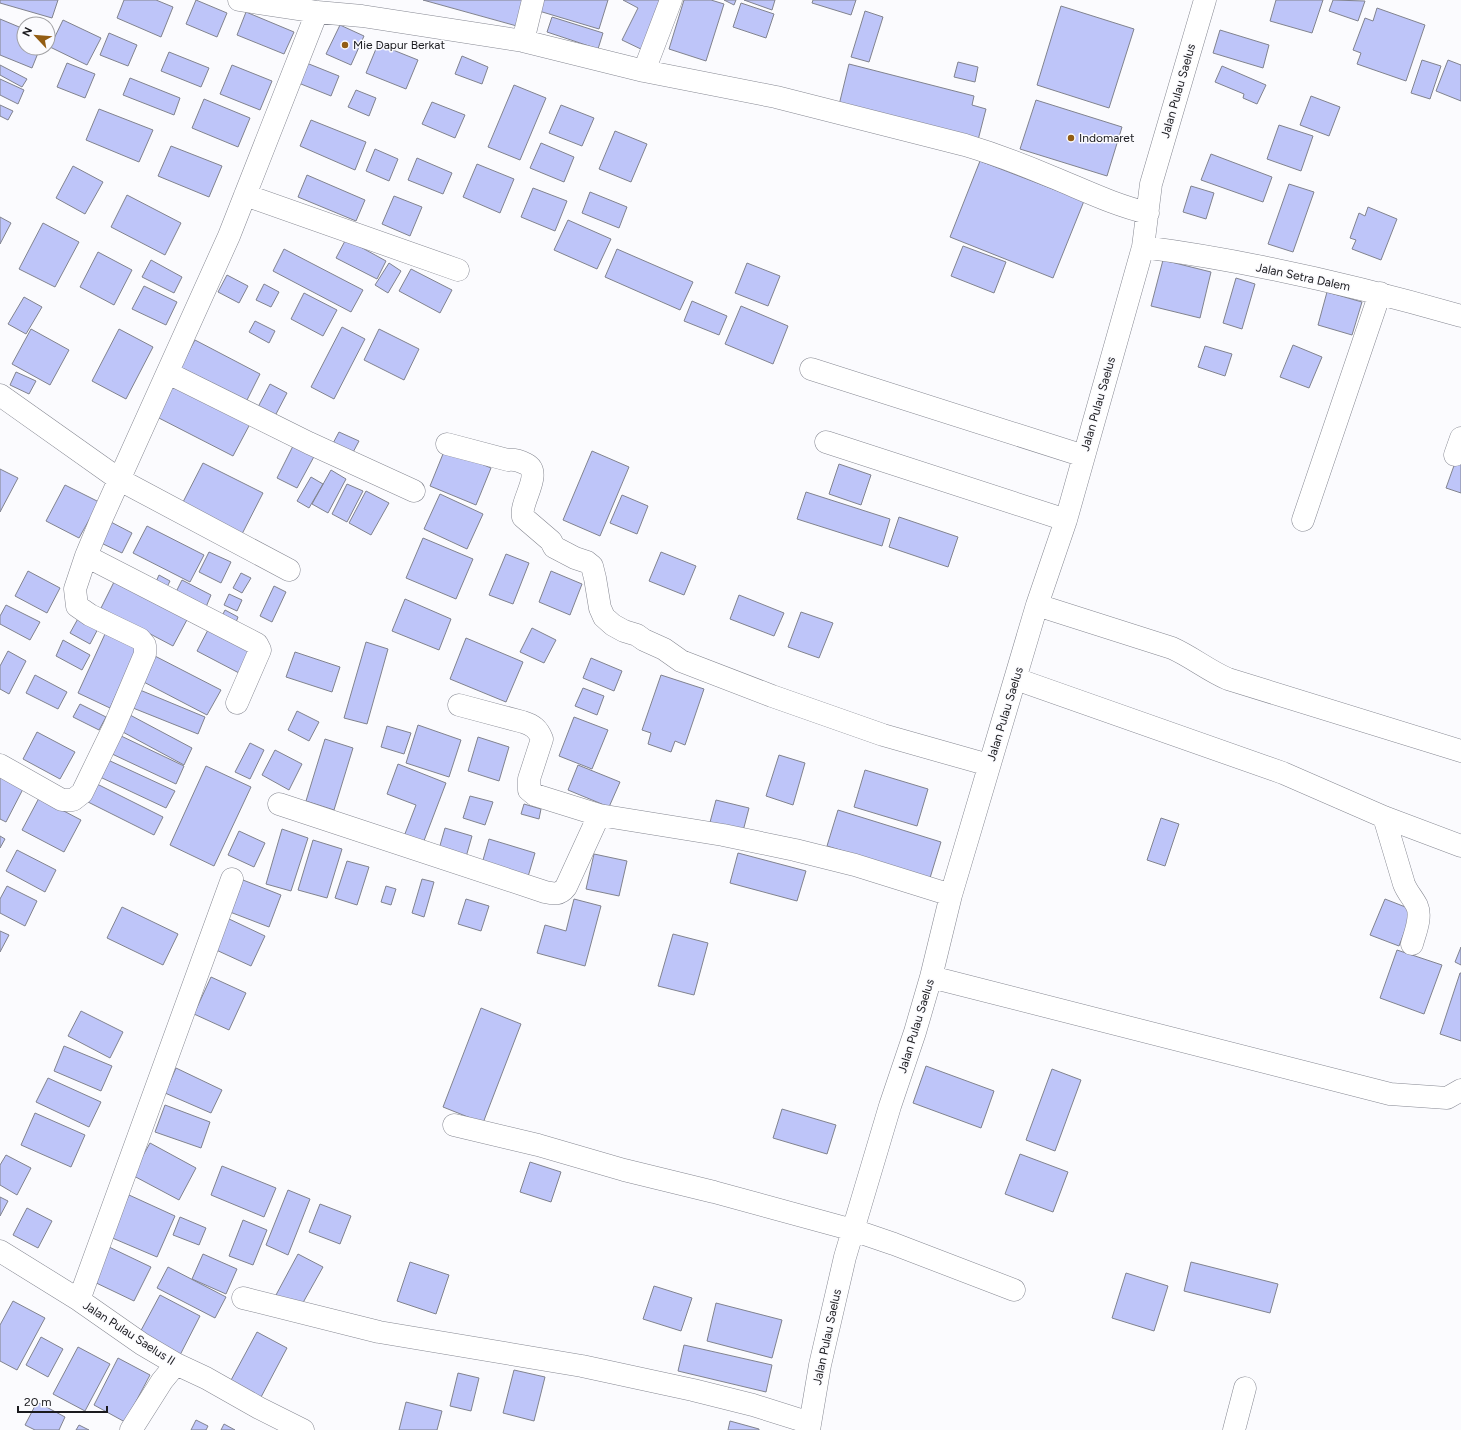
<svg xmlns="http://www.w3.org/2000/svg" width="1461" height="1430" viewBox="0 0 1461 1430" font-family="Figtree,sans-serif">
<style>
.building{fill:#bec5f9;stroke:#81838e}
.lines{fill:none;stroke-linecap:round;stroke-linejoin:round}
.minor-casing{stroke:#868892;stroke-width:23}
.minor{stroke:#fff;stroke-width:22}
.poi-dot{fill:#935d13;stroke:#fbfbfe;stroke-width:1.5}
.labels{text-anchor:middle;stroke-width:3;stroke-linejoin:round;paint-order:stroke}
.poi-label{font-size:12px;fill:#1a1a1e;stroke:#fbfbfe;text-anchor:start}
.street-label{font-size:12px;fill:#1a1a1e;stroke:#fbfbfe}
</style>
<rect width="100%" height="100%" fill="#fbfbfe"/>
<path class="building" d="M0,0H58L52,18L0,3Z
M124,0H156L173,7L161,37L117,18Z
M196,0L227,13L217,37L186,24Z
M423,0H532L524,28Z
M543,0H608L599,29L539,11Z
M623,0H665L645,51L622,40L638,8Z
M684,0H711L724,4L706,61L669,49Z
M724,0H736L734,5Z
M744,0H775L772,10Z
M813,0H856L851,15L812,3Z
M1276,0H1323L1312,33L1270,21Z
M1333,0L1365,1L1358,21L1329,11Z
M741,3L774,14L766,38L733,27Z
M1061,6L1134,29L1109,108L1037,85Z
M1377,8L1425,25L1406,81L1357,64L1361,53L1353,50L1365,18L1373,21Z
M865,11L883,17L869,62L851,57Z
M246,12L294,32L284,54L237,35Z
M552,17L603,33L598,49L547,32Z
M0,19L24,29V48H40L32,68L0,55Z
M63,20L101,38L87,65L50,47Z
M340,25L364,36L351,65L326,54Z
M1220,30L1269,45L1263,68L1213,53Z
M109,33L137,45L128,66L100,55Z
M378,44L418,60L406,89L366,73Z
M169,52L209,68L201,87L161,71Z
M462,56L488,67L482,84L455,74Z
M1422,60L1441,66L1430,99L1411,93Z
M1448,60L1461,65V101L1436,91Z
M304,62L339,76L331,96L296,82Z
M958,62L978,67L975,82L954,77Z
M67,63L95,74L85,98L57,87Z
M849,64L974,96L972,105L986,109L978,140L839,105Z
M0,65L27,79L22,87L0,75Z
M232,65L272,81L260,110L220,94Z
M1222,66L1266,85L1257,104L1243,98L1244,94L1215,82Z
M130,78L180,98L174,115L123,95Z
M0,79L24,90L18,104L0,95Z
M514,85L546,98L520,160L488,147Z
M356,90L376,98L369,116L348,107Z
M1311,96L1340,107L1329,136L1300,125Z
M204,99L250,118L238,147L192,128Z
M1036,100L1122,127L1107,176L1020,149Z
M432,102L465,115L455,138L422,124Z
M0,105L13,111L8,120L0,116Z
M561,105L594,118L582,146L549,133Z
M99,109L153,130L139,162L86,140Z
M311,120L366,142L355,170L300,146Z
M1279,125L1313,136L1301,171L1267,159Z
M615,131L647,144L631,182L599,169Z
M541,143L574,157L564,182L530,168Z
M171,146L222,166L209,197L158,176Z
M375,149L398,159L389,181L366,171Z
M1211,154L1272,177L1263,202L1201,180Z
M417,158L452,173L443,194L408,180Z
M980,161L1084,201L1053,278L950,237Z
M477,164L514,179L500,213L463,197Z
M73,166L103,182L85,214L56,198Z
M307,175L365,200L356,221L298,197Z
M1289,184L1314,192L1293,252L1268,244Z
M1191,186L1214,193L1206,219L1183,212Z
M533,188L567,201L555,231L521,217Z
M590,192L627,207L619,228L582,213Z
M127,195L181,223L165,255L111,227Z
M394,196L422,207L410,236L382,224Z
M1368,207L1397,219L1381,260L1352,249L1356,240L1350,238L1359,213L1365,216Z
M0,217L11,223L0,244Z
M568,220L611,239L597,269L554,250Z
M43,223L79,242L55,287L19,269Z
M346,239L386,261L377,279L336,258Z
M963,246L1006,262L994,293L951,276Z
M284,249L363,290L351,312L273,271Z
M617,249L693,282L680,310L605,277Z
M98,252L132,270L114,305L80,287Z
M151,260L182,277L174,293L142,277Z
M1163,260L1211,272L1200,318L1151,306Z
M389,263L401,271L388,293L375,285Z
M747,263L780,276L768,306L735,293Z
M411,269L452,290L440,313L399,291Z
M227,275L248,286L239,303L218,292Z
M1236,278L1255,284L1242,329L1223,323Z
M264,284L279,292L271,307L256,300Z
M144,286L177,302L166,325L132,309Z
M1327,292L1362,302L1352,335L1318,325Z
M304,293L337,310L323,336L291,319Z
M24,297L42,307L26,334L8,324Z
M692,301L727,316L719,335L684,321Z
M741,306L788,326L773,364L725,344Z
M255,321L275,331L269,343L249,332Z
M342,327L365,339L334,399L311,387Z
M31,329L69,350L50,385L12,364Z
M119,329L153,347L126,399L92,381Z
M379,329L419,349L404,380L364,360Z
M195,340L260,374L245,404L179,370Z
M1293,345L1322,357L1309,388L1280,377Z
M1205,346L1232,354L1225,376L1198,367Z
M16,372L36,381L29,394L10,385Z
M172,383L250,424L233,456L155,416Z
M270,384L287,393L275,416L258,407Z
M339,432L359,441L350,458L330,449Z
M296,440L317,451L297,488L277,478Z
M1461,446V493L1446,488Z
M445,449L491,468L476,505L430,486Z
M592,451L629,467L600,536L563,520Z
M203,463L263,493L242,534L182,504Z
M839,464L871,475L861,505L829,494Z
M0,469L18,478L0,512Z
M331,470L346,479L328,513L312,504Z
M311,477L323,484L309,508L297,501Z
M347,484L363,491L347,522L332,514Z
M65,485L99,502L79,538L46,521Z
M366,491L389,503L371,535L349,523Z
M806,492L890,519L882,546L797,519Z
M440,494L483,514L467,549L424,529Z
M622,495L648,506L637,534L610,523Z
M899,517L958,537L948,567L889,547Z
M107,520L132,533L122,553L97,541Z
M147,526L204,555L190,582L133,553Z
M423,538L473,559L456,599L406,578Z
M209,552L231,562L221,583L199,572Z
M661,552L696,566L684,595L649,581Z
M506,554L529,563L513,604L489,595Z
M28,571L60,588L47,613L15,596Z
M551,571L582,584L570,615L539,602Z
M241,573L251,578L242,593L233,588Z
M159,575L170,581L166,589L155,584Z
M116,578L189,616L173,646L101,608Z
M182,580L211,595L206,607L176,592Z
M274,586L286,592L272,622L260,616Z
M229,594L242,600L237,611L224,605Z
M739,595L784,613L774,636L730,619Z
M405,599L451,619L439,650L392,631Z
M6,605L40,622L30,640L0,624V616Z
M225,610L238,617L235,625L221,618Z
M801,612L833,623L819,658L788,647Z
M80,615L100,625L90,644L70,633Z
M210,626L253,648L239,673L197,651Z
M532,628L556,640L544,663L520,652Z
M105,634L137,649L110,708L78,693Z
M466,638L523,662L506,702L450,679Z
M63,640L90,655L82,670L56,656Z
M366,642L388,649L367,724L344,718Z
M8,651L26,661L9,694L0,689V666Z
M295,652L340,667L332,692L286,677Z
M151,654L221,690L207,715L138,679Z
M591,658L622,671L614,691L583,678Z
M35,675L67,692L58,709L26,693Z
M661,675L704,689L685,745L675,741L671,752L648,744L651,733L642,730Z
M583,688L604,696L597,715L575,706Z
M140,690L205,717L198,734L133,708Z
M80,704L106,717L99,730L73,717Z
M297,711L319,722L309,741L288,730Z
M130,715L192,748L184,765L121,731Z
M574,717L608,730L592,769L559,756Z
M418,725L461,740L449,777L406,763Z
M387,726L411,733L404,754L381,747Z
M37,732L75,752L60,779L23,759Z
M119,735L184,766L176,784L110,753Z
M478,737L509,747L499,781L468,771Z
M325,739L353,748L334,810L306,801Z
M250,743L264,750L250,779L235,772Z
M275,750L302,764L289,790L262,775Z
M779,755L805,763L793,805L766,796Z
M108,760L175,791L166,808L100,777Z
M398,764L446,783L422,846L403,839L416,805L387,794Z
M578,765L620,782L609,807L568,790Z
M206,766L251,787L214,866L170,845Z
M865,770L928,789L917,826L854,807Z
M0,777L23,789L6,822L0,819Z
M97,784L163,817L154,835L88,802Z
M470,796L493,802L485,825L463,818Z
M39,798L81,820L64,852L22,830Z
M716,800L749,808L742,835L709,826Z
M524,804L541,809L539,819L521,814Z
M838,810L941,842L930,878L827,846Z
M1161,818L1179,824L1165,866L1147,860Z
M445,828L472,836L466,857L439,849Z
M282,829L308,838L291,891L266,884Z
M239,831L265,843L254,867L228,855Z
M0,836L5,839L0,848Z
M489,839L535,853L527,880L481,867Z
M313,840L342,849L327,898L298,890Z
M17,850L56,870L45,892L6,871Z
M738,853L806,871L797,901L730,883Z
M594,854L627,861L619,896L586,889Z
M347,861L369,867L357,905L335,898Z
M422,879L434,882L424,917L412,913Z
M243,880L281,895L269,927L230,912Z
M7,886L37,901L25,926L0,913V899Z
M386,886L396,889L391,905L381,902Z
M466,899L489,906L481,931L458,924Z
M574,899L601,906L585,966L537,953L545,925L566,931Z
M1385,899L1413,910L1399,946L1370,935Z
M122,907L178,934L163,965L107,938Z
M227,918L265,936L251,966L214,949Z
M0,931L9,935L0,952Z
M673,934L708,943L694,995L658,986Z
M1461,947V965L1455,962Z
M1397,950L1442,965L1424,1014L1380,998Z
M1460,973H1461V1041L1440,1034Z
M211,977L246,993L229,1030L194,1014Z
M481,1008L521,1024L483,1123L443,1107Z
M81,1011L123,1032L110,1058L68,1036Z
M64,1046L112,1066L101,1091L54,1071Z
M926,1066L994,1091L981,1128L913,1103Z
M176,1068L222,1090L211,1113L165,1093Z
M1052,1069L1081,1080L1055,1151L1026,1140Z
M48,1078L101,1102L89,1127L36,1102Z
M165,1105L210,1122L201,1148L155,1132Z
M782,1109L836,1125L827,1154L773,1138Z
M35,1113L85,1135L71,1167L21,1145Z
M150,1143L196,1168L179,1200L132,1175Z
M1020,1154L1068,1172L1053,1212L1005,1194Z
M6,1155L31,1168L17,1195L0,1185V1165Z
M530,1162L561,1172L551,1202L520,1192Z
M222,1166L276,1188L264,1217L211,1195Z
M288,1190L310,1199L288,1255L266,1245Z
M129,1195L175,1216L157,1257L110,1237Z
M0,1197L8,1201L0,1216Z
M320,1204L351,1216L340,1244L309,1232Z
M27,1208L52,1221L38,1248L13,1235Z
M180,1217L206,1228L199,1245L173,1235Z
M243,1220L267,1230L253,1265L229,1256Z
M107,1246L151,1267L134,1301L90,1280Z
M203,1254L237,1269L226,1294L192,1279Z
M298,1254L323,1267L300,1308L276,1295Z
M410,1262L449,1275L436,1314L397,1301Z
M1191,1262L1278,1284L1270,1313L1184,1291Z
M168,1267L226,1297L215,1318L157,1288Z
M1126,1273L1168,1286L1154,1331L1112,1318Z
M654,1286L692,1298L681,1331L643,1319Z
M160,1295L200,1316L179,1357L138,1336Z
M13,1301L45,1318L17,1370L0,1361V1325Z
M716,1303L782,1320L772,1358L707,1341Z
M257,1332L287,1348L260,1399L230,1382Z
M41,1337L63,1349L48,1377L26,1365Z
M684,1345L772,1365L766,1392L678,1371Z
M78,1347L110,1364L85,1411L53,1394Z
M118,1358L150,1375L125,1422L94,1405Z
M514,1370L545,1377L534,1421L503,1413Z
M458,1373L479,1378L471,1411L450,1406Z
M37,1402L65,1417L59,1430H35L25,1425Z
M406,1402L442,1411L437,1430H399Z
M196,1420L208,1426L206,1430H191Z
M730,1421L759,1429V1430H728Z
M224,1424L235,1430H221Z
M79,1425L89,1430H76Z"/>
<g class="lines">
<g class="minor-casing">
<path id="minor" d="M239,0L317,12L362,16L523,41L644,71L776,97L965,145C995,154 1024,165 1052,177C1084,190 1114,205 1148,213
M523,41L533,0
M644,71L671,0
M245,195L458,270
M1143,247C1250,261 1357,286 1461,316
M811,369L1084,456
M168,373L309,443L414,491
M0,395L120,480L289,570
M826,442L1066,520
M447,444L508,460C515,459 520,461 526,464C544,473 519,502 523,517L551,541L554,547L575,558L587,562L592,566L595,578L600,608L604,617L613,625L624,631L637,635L644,640L664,649L681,661L772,696L883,735L989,765
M1455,455L1461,438
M1303,520L1380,293
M86,556L257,644L260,650L237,703
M1037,605L1172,648C1192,657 1209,671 1228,679L1461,751
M1016,679L1283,773L1384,817L1461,846
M459,705L523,722C533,725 538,729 542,739L529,779V790L535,795L599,815L723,835L795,850L855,865L951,895
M0,765L62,800H73L82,793L114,727L145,654V645L140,639L90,615L77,606L75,589L86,556L101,520L229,236L317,12
M279,804L545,892C554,894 560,895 566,887L599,815
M1384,817L1404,884C1407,892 1413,898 1417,906C1422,917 1415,933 1412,944
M931,977L1390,1094L1447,1098L1461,1090
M454,1125L538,1145L624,1170L714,1192L853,1230L894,1244L1014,1290
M0,1251L79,1300L142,1344L176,1364L206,1378L259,1408L303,1430
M243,1298L379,1332L582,1366L693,1390L753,1405L810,1423
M79,1300L232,879
M131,1430L162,1381L176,1364
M809,1430L820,1365L845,1257L890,1106L915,1032L931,977L951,895L1037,605L1066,520L1143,247L1151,184L1205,0
M1234,1430L1245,1388"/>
</g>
<use href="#minor" class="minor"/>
</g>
<g class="poi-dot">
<circle cx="345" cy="45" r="4"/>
<circle cx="1071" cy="138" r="4"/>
</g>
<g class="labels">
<g class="poi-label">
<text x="353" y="49">Mie Dapur Berkat</text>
<text x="1079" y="142">Indomaret</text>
</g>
<g class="street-label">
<text transform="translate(1178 91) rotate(-74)" y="4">Jalan Pulau Saelus</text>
<text transform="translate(1303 277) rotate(12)" y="4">Jalan Setra Dalem</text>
<text transform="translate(1098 404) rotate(-74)" y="4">Jalan Pulau Saelus</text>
<text transform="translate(1005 714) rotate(-73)" y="4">Jalan Pulau Saelus</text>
<text transform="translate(916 1026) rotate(-73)" y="4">Jalan Pulau Saelus</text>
<text transform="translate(129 1333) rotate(33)" y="4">Jalan Pulau Saelus II</text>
<text transform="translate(827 1337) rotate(-78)" y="4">Jalan Pulau Saelus</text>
</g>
</g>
<g transform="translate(36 36) rotate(296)"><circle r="19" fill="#fbfbfe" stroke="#a1a1a4"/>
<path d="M0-3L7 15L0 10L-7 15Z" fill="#935d13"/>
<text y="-6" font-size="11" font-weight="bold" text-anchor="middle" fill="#1a1a1e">N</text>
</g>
<path d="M18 1406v6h89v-6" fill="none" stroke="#1a1a1e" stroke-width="2"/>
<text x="24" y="1406" font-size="12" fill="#1a1a1e" stroke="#fbfbfe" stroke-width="3" paint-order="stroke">20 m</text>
</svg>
